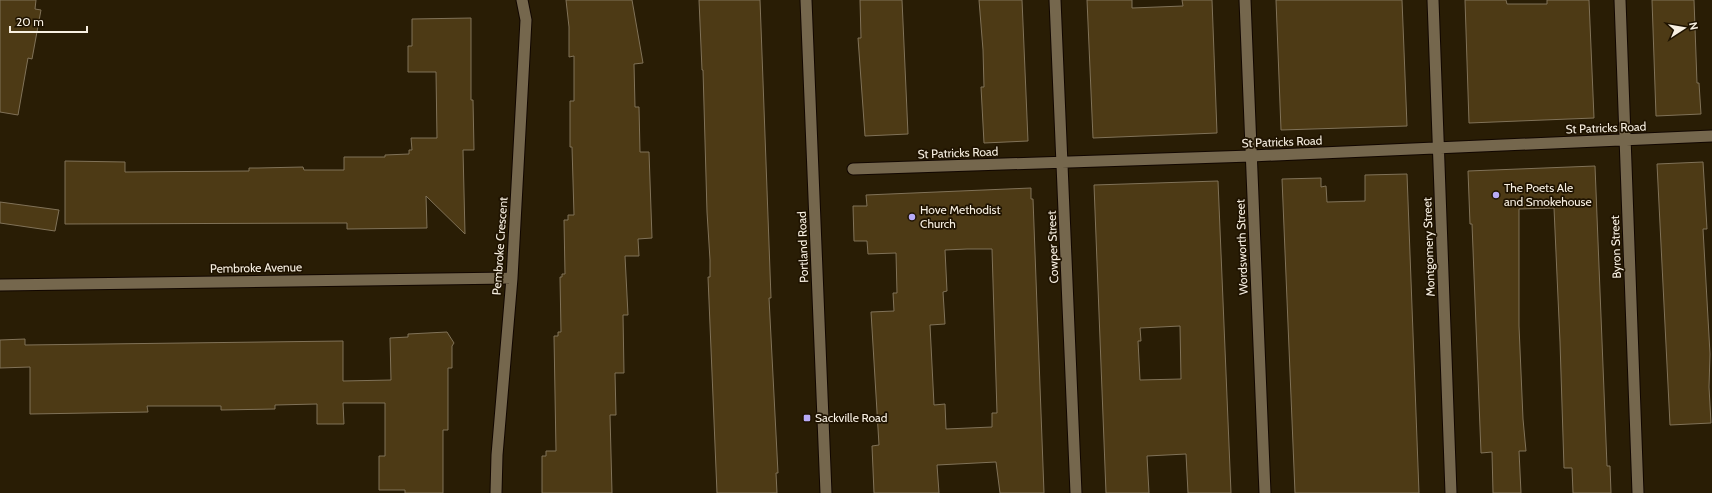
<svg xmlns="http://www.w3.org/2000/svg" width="1712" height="493" viewBox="0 0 1712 493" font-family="Cabin,sans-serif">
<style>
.building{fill:#4d3a15;stroke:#807258;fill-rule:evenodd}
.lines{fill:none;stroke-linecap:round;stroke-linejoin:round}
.minor-casing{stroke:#110600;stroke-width:13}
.tertiary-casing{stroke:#110600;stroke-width:13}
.minor{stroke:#75674d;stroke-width:11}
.tertiary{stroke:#75674d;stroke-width:11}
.poi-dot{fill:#b8abf7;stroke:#1f1300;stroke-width:1.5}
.labels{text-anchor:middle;stroke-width:3.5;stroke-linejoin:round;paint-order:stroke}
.street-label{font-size:12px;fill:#f8f0e2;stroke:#1f1300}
.poi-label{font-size:12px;fill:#f8f0e2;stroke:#1f1300;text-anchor:start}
</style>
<rect width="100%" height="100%" fill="#291d05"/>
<path class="building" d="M0,0H36L35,9L41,10L32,59L28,58L18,115L0,112Z
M566,0H632L643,63L634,64L635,107H639L640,152H649L652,238L638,239L639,256H625L628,315H623L624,373H615L616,415H610L612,493H542V456H546V451H556L554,336H558V332H561L560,277H562V274H565L564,220H568V215H574L572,147H570V101H574V56L569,57V27Z
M699,0H760L771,298H769L778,473H776L777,493H717L708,277H710V260L707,212L703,70H702Z
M860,0H902L908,134L865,136L858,38H861Z
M979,0H1022L1028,141L984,143L981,87H984L983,50Z
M1087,0H1132V8L1183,6L1182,0H1212L1217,133L1093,138Z
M1276,0H1402L1407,126L1281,130Z
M1465,0H1506L1507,4H1547V0H1589L1594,118L1469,123Z
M1652,0H1694L1697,83H1699L1701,114L1656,116Z
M471,18V100H473L474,150H463L465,234L426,196L427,228L347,229V223L65,224V161L125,162V172L249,171V168H258L303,167L304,170H344V157H385V155L409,154V150H412L411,138H437L436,72H408V46H412V19Z
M1703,162L1707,229H1703L1710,354L1709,387L1711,423L1670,425L1657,164Z
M1595,166L1607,466H1610L1611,493H1573L1572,468H1564L1560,342L1554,208L1519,209V326L1523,419L1526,451H1519L1521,493H1493L1492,452L1481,453L1472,224H1470L1468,171Z
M1407,174L1419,493H1295L1282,179L1321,178V187L1326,186L1327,202L1365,201V175Z
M1218,181L1231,493H1188L1186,454L1147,456L1149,493H1106L1094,185ZM1180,326L1181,379L1140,380L1138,341H1141L1140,328Z
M1031,188V199H1033L1044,493H1000L996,462L937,465L939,493H874L872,446L879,445L871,312L894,311L893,293H897L896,253L868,254L867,241H854L853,206H867L866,195ZM967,249H992L997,413H992V427L946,429L945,404L934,405L930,325L945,324L943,292L947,291L945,250Z
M0,202L59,210L55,231L0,223Z
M447,332L454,343L452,346V368H448V430H443V493H405V490H379V456H385V403H343L344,424H317V404L275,405V409L221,410V406H147L148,412L30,414V367L0,368V340L25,339V345L343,341V381L391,380L390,338L408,337V334Z"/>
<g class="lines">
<g class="minor-casing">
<path id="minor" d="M1055,0L1076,493
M1245,0L1265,493
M1433,0L1451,493
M1620,0L1638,493
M853,169L1251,156L1712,136
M0,285L512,278
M496,493L497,455L512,278L526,20L522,0"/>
</g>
<g class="tertiary-casing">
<path id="tertiary" d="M806,0L826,493"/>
</g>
<use href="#minor" class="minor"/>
<use href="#tertiary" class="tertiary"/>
</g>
<g class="poi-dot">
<circle cx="1496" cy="195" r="4"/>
<circle cx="912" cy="217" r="4"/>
<rect x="803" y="414" width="8" height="8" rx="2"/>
</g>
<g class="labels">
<g class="street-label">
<text transform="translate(1606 128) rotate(-2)" y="4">St Patricks Road</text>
<text transform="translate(1282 142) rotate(-2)" y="4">St Patricks Road</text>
<text transform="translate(958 153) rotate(-2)" y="4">St Patricks Road</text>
<text transform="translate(500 246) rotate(-86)" y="4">Pembroke Crescent</text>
<text transform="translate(803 247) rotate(-92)" y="4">Portland Road</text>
<text transform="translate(1053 247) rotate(-92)" y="4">Cowper Street</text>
<text transform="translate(1242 247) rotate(-92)" y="4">Wordsworth Street</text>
<text transform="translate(1429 247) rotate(-92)" y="4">Montgomery Street</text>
<text transform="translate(1616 247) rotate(-92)" y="4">Byron Street</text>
<text transform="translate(256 268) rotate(-1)" y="4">Pembroke Avenue</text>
</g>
<g class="poi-label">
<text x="1504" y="192">The Poets Ale<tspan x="1504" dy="14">and Smokehouse</tspan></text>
<text x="920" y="214">Hove Methodist<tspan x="920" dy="14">Church</tspan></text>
<text x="815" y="422">Sackville Road</text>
</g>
</g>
<g transform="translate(1684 28) rotate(78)" stroke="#1f1300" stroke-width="3" paint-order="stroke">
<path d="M0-3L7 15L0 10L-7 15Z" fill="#f8f0e2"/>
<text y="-6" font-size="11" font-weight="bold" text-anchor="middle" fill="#f8f0e2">N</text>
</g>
<path d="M10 26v6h77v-6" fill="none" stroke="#f8f0e2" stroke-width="2"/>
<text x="16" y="26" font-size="12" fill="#f8f0e2" stroke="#1f1300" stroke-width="3" paint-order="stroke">20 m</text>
</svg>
